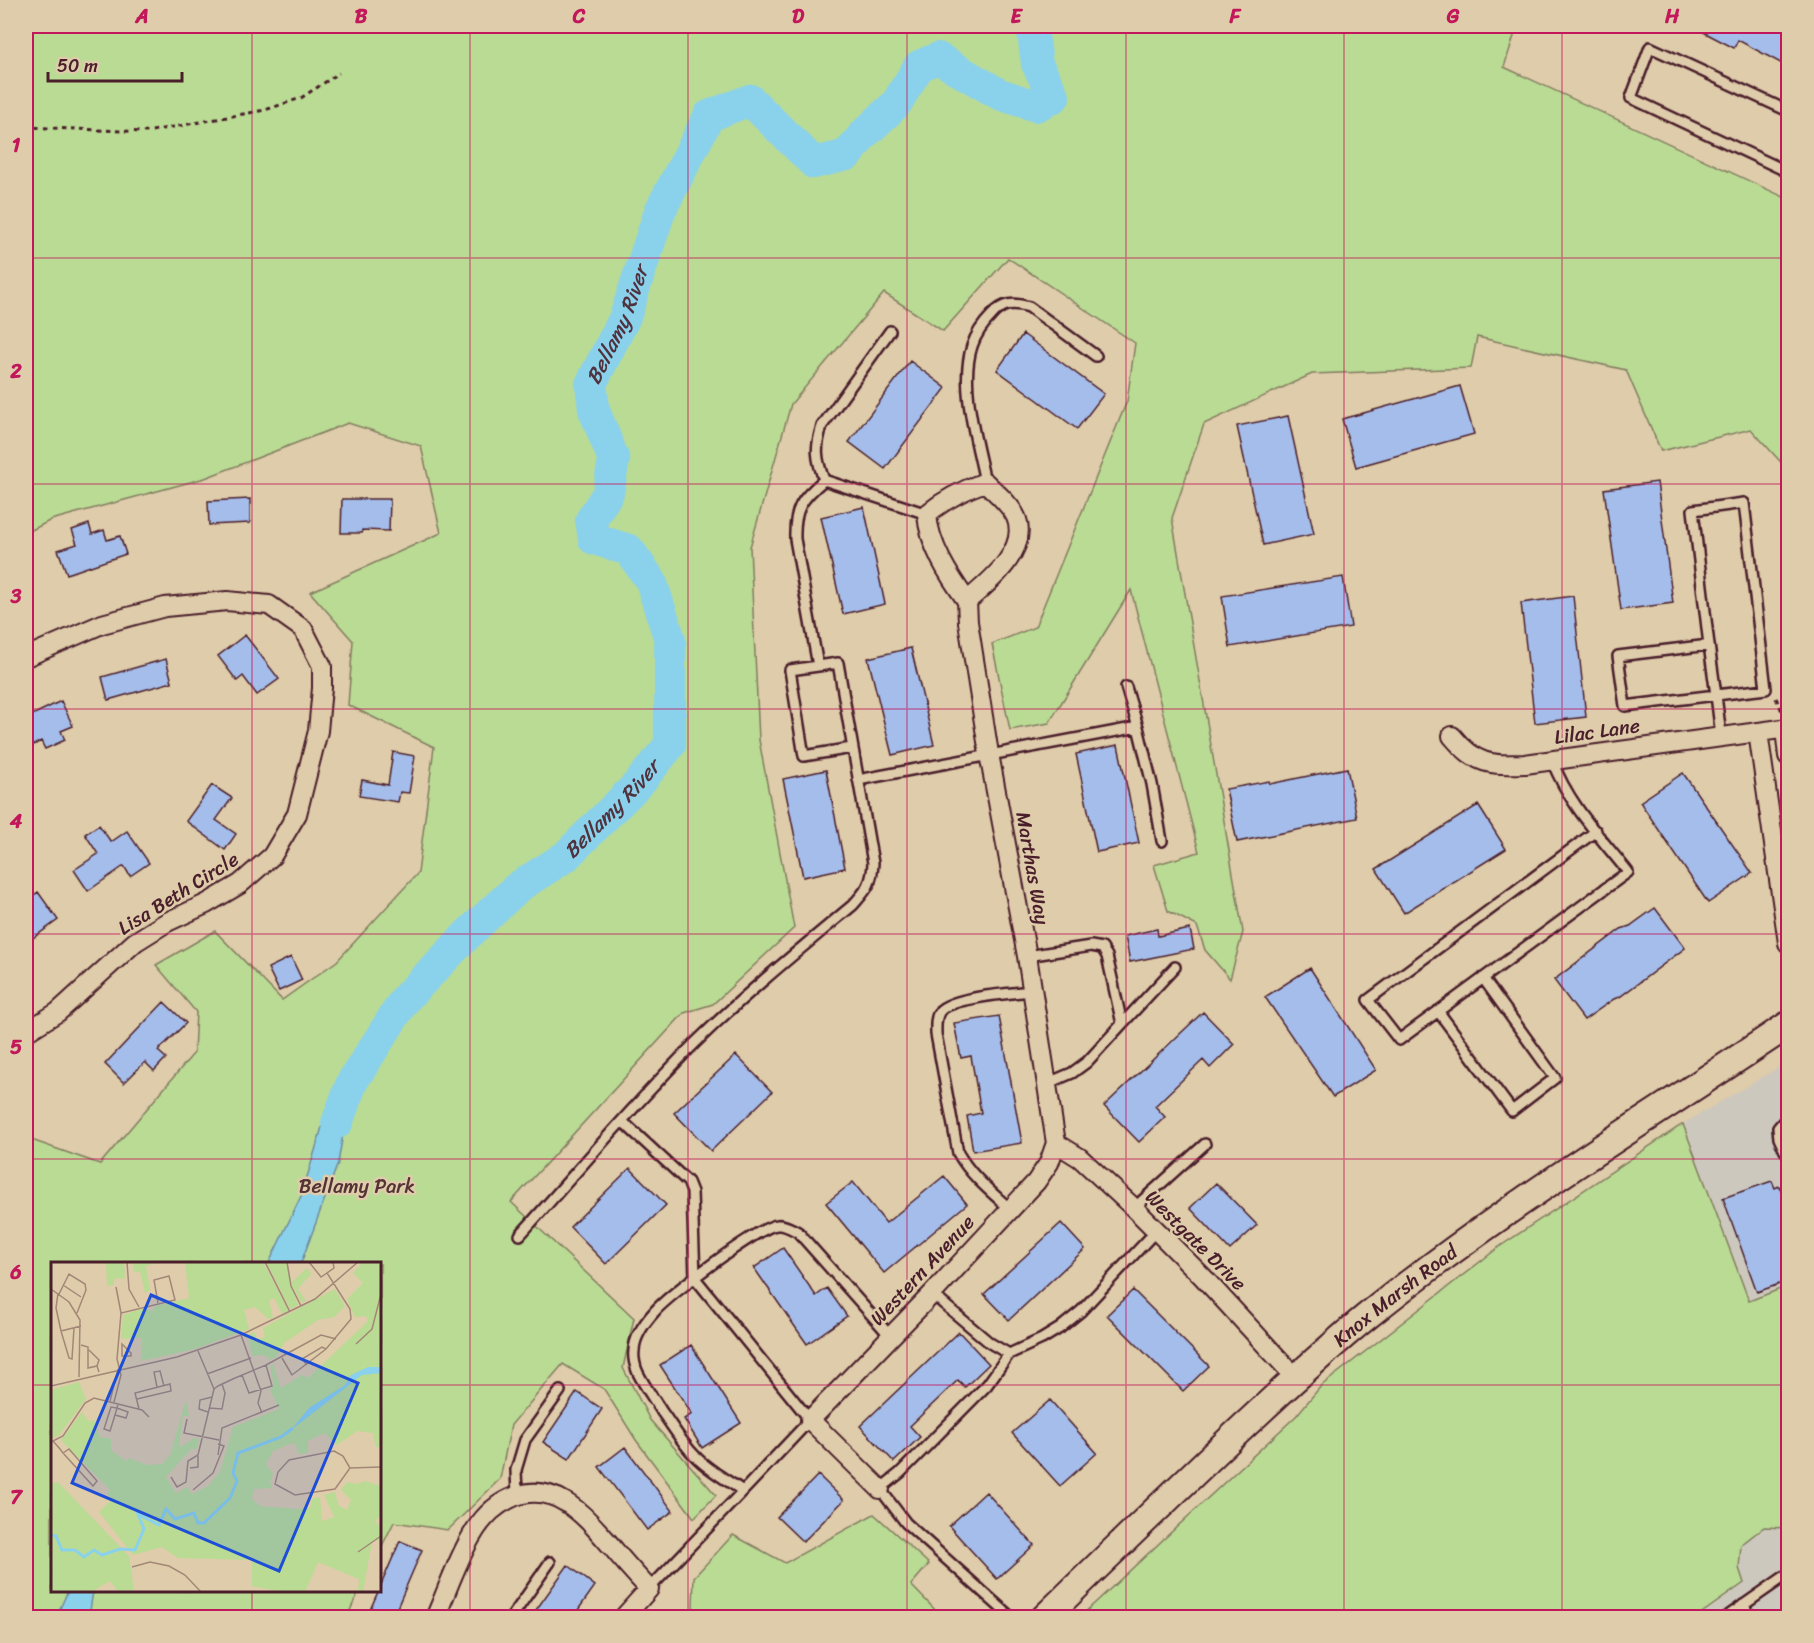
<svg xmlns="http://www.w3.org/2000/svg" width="1814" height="1643" viewBox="0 0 1814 1643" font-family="Sriracha,sans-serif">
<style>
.built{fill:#cdc8bd}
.green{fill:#badb94;stroke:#827d60;stroke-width:1.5}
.water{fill:#8ad1eb;stroke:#708a9e;stroke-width:1.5}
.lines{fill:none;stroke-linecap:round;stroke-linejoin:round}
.river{stroke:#8ad1eb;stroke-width:32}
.building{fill:#a5bdea;stroke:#4a1f2b;stroke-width:1.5}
.service-casing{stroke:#4a1f2b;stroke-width:14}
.minor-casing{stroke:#4a1f2b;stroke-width:22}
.secondary-casing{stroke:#4a1f2b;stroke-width:30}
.path{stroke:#4a1f2b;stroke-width:3;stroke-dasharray:4.5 4.5;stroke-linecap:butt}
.service{stroke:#deccaa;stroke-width:9}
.minor{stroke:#deccaa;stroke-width:18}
.secondary{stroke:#deccaa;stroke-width:26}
.grid{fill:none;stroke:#c2185b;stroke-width:1.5;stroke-opacity:0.55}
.labels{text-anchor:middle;stroke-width:5;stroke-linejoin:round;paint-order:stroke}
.street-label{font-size:20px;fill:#4a1f2b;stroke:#deccaa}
.park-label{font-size:20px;fill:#553236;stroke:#deccaa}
.water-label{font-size:21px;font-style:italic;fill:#50313e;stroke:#deccaa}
.inset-river{fill:none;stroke:#8ad1eb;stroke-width:3}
.inset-road{fill:none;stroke:#a38777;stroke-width:1.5}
.view{fill:#1d4ed8;fill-opacity:0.15;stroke:#1d4ed8;stroke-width:3}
.inset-edge{fill:none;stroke:#4a1f2b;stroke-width:3}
.neatline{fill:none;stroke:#c2185b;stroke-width:2}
.grid-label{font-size:20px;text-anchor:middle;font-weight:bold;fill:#c2185b}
</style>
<rect width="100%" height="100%" fill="#deccaa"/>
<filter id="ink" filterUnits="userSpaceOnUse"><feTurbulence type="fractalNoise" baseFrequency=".0167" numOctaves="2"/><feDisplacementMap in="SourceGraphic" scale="12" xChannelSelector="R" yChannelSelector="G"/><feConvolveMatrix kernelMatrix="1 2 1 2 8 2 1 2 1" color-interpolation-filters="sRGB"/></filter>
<g filter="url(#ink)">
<path class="built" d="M1788,1062V1286L1750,1301L1683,1124Z
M1764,1527L1788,1528V1617L1696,1618L1744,1583L1739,1568L1741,1545Z"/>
<path class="green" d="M26,26H1501L1515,33L1504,67L1788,199V470L1751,429L1661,451L1626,370L1477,337L1471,368L1312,374L1204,424L1172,518L1243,932L1230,979L1205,950L1197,926L1168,911L1154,865L1199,852L1131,590L1049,723L1010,730L992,644L1035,627L1127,401L1135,343L1008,258L943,331L884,293L791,404L750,547L759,740L794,928L713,1004L684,1013L511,1202L634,1318L623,1368L650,1420L716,1495L694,1518L636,1440L604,1389L563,1364L511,1425L500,1479L448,1530L394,1522L380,1550V1264H52V1590L359,1591L347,1617H26V1138L100,1164L194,1053L196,1012L156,965L215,931L282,1000L337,961L418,873L434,747L348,705L353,641L310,592L441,533L421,446L348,423L205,478L51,520L26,533Z
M1683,1124L1749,1301L1788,1286V1528L1764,1527L1741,1545L1739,1568L1744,1583L1696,1617H1080L1296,1416L1321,1386L1499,1247Z
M874,1514L929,1564L911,1585L942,1617H698L693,1606L694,1577L733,1535L785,1563Z"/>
<path class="water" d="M352,1082L338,1163L301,1263H269L302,1194L322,1127Z
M68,1591H93L89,1617H56Z"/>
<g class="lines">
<path class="river" id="s1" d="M337,1123L352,1082L405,999L469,933L518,887L565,857L638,784L670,745V640L651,581L629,550L594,539L591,520L608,493L614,460L594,410L591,384L625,317L660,211L709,116L750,100L814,163L847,155L864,134L896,104L919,66L938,58L999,94L1036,106L1054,97L1037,64L1032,26"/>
</g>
<path class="building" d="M1692,26H1788V67L1738,40L1734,48Z
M1023,334L1104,394L1077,429L997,370Z
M910,361L946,388L885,469L849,442Z
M1460,386L1474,434L1356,467L1342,419Z
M1288,416L1314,534L1263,545L1237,426Z
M1657,482L1673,603L1621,610L1604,489Z
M250,499V523L209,525L208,501Z
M342,499H390L389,531L362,530V533H341Z
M864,507L885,604L843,614L821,517Z
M89,524L92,534L104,530L107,540L120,536L126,554L67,574L58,550L77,544L72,530Z
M1343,577L1351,627L1230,647L1222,596Z
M1573,596L1586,717L1535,723L1521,603Z
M245,635L279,679L257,695L243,676L237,681L218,656Z
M911,648L934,745L892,755L868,658Z
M166,659L172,682L108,700L102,677Z
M61,701L73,726L61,731L65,740L45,749L41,741L26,749V718Z
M1118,745L1139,843L1097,852L1076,754Z
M393,752L415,756L409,793L400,792L398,802L359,796L362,780L388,785Z
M1347,768L1357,818L1237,842L1226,789L1269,781L1270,784Z
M826,770L845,868L803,877L783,779Z
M1683,773L1752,873L1708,903L1640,802Z
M212,785L232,798L216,820L236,834L225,850L186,821Z
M1478,805L1506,849L1404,913L1376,869Z
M99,825L111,842L127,831L149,863L130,876L124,866L88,891L74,870L98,854L85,834Z
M38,892L58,920L26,943V901Z
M1655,908L1685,948L1621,996L1614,999L1584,1020L1554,980L1621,929L1630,926Z
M1157,929L1158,936L1190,929L1194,949L1130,962L1125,936Z
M291,957L302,980L279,991L268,968Z
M1310,968L1376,1070L1333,1097L1265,997Z
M164,1002L186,1023L158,1051L166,1058L154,1071L145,1062L124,1083L105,1064Z
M1203,1012L1234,1044L1210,1068L1203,1060L1155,1106L1165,1117L1139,1142L1104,1106Z
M999,1016L1022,1143L973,1151L967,1116L981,1113L971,1056L961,1058L954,1023Z
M736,1055L772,1092L711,1151L674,1113Z
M630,1168L666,1205L606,1264L570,1227Z
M944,1176L967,1204L884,1273L826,1203L853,1182L886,1223Z
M1772,1181L1775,1188L1779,1186L1782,1192L1788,1190V1281L1757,1292L1723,1198Z
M1216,1183L1257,1225L1230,1250L1190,1208Z
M1061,1223L1085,1249L1009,1320L984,1294Z
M783,1248L816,1296L827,1288L847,1316L807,1344L754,1268Z
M1133,1290L1209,1366L1183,1391L1107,1315Z
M959,1332L989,1364L965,1387L958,1380L910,1426L920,1437L894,1462L860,1426Z
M691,1345L741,1423L702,1448L684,1419L692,1414L660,1365Z
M577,1392L602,1409L569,1459L543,1442Z
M1050,1400L1097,1453L1060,1486L1012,1433Z
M625,1447L673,1511L647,1530L599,1467Z
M818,1475L844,1500L803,1542L777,1517Z
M986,1492L1034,1545L997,1579L949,1526Z
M400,1541L422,1550L393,1617H367Z
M568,1565L595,1586L573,1617H531Z"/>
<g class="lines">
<g class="service-casing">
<path id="service" d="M1788,111L1650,47L1631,98L1788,172
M824,480L927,514
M985,482C977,442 959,386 972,346C976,334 983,324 992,315C1003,303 1013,302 1029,307L1096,356
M1709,645L1716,695L1766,689L1744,503L1693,510L1709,645L1618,656L1625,706L1716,695L1721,736
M1126,687L1138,727
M852,748L804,756L790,670L818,666L795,539C794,509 801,499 824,480C816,458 815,448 822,426L890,331
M1552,760C1567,802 1600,837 1628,872L1399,1040L1368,1000L1596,831
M858,780L1138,727L1152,784L1162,841
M1027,956L1091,946L1102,948L1107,956L1122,1024L1087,1062L1072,1073L1046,1084
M1438,1011L1512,1111L1555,1078L1483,978
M1122,1024L1175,967
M1788,1116L1778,1128L1779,1138L1785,1151L1788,1153
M622,1121L688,1182L692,1192L695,1278L810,1420L743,1491C727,1480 708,1470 695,1456C682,1443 673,1427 662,1412C654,1399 645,1387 638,1373C635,1367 633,1357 634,1351C634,1337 646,1321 655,1311C669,1295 759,1226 777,1225C785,1224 792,1229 798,1232L891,1337
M1134,1208L1205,1144
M1010,1209C990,1191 971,1176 958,1153L936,1034C936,1026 935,1017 940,1011C952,997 1012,993 1032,991
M520,1235C578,1171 634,1104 695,1043C745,994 799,950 853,905C866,890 872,885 873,863L838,663L818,666
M932,1294L990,1343L1009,1354
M517,1495L516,1470L525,1440L560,1391
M649,1589L743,1491
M1743,1605L1752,1618
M511,1618L550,1562
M1012,1618L906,1523L880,1489L900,1473L987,1385L1009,1354L1042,1339L1060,1328L1081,1311L1156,1231
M1725,1618L1788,1574"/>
</g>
<g class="minor-casing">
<path id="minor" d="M26,657L102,624L165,607L227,601L269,605L303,629L322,666V688L318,731L297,814L272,856L240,884L206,904L167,922L135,942L58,1012L26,1032
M1785,729L1788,756
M1758,732L1788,943
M1452,736C1476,765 1489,765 1525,764L1788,728
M1056,1143L1080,1158L1134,1208L1202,1276L1296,1378
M880,1489L810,1420L932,1294L1036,1182L1049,1163L1056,1143L1027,956L989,754L968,622L967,601C988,583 1030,550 1016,517C1010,504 996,493 985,482C963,490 945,499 927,514C929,545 949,576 967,601
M435,1618C447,1591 456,1563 471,1537C480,1521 492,1507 509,1499C554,1477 586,1517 612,1547C624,1562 637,1576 649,1589L623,1618"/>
</g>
<g class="secondary-casing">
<g id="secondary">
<path id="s2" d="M1044,1618C1111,1553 1177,1489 1245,1425C1285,1388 1324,1351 1366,1317C1498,1210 1647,1120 1788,1025"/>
</g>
</g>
<path class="path" d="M26,127L146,132L265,110L301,98L339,73
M1776,698L1782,711"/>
<use href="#service" class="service"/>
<use href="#minor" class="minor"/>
<use href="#secondary" class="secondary"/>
</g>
</g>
<path class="grid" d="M252,26V1264M470,26V1618M688,26V1618M907,26V1618M1126,26V1618M1344,26V1618M1562,26V1618M26,258H1788M26,484H1788M26,709H1788M26,934H1788M26,1159H1788M26,1385H52M380,1385H1788M252,1590V1618"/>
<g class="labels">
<g class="street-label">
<text transform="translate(1597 731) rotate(-8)" y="7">Lilac Lane</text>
<text transform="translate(1033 868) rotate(80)" y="7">Marthas Way</text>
<text transform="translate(178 893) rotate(-32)" y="7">Lisa Beth Circle</text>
<text transform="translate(1196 1240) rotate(45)" y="7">Westgate Drive</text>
<text transform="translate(922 1270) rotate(-47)" y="7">Western Avenue</text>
<text dy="7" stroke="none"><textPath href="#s2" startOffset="477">Knox Marsh Road</textPath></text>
</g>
<g class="park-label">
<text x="357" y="1193">Bellamy Park</text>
</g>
<g class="water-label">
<text dy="7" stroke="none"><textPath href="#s1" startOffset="982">Bellamy River</textPath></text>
<text dy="7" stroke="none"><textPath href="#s1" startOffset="424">Bellamy River</textPath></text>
</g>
</g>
<g transform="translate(51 1262)">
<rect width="330" height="330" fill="#deccaa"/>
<path d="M55,0H73L74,16L63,17V23L56,24ZM82,0H109L95,4L99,28L94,31L89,9L83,10ZM134,0H212L238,49L231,52L223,36L218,38L222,56L217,57L204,45L193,48L198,67L144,87L90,99L91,76L70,77L72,53L93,46L101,49L105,44L138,36ZM215,0H235L247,44L239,47ZM312,0H330V185H325L322,171L306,169L286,183L273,171L257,179V191L248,192L244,181L236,183L222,189L215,202L222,212L219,219L221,226L203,227L201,237L209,244L247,247L259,246L261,237L269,235L271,259L283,255L273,233L284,230L287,243L296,248L300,238L290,228L296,220L306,222L314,219L330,224V253L324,259L330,266V278L321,279L312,330H307L308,317L267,300L254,330H232L201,324V298L127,296L111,285L82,293L48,250L61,237L56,232L59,228L10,178L31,150L37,159L43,158L49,175L60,177V188L75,199L78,196L96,203L111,202L119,193L135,138L138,154H132L128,186L143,176L148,177L146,187H140L115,215L125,231L136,225L141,232L157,224L169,210L182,165L228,147L219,128L223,122L219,104L222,102L230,126L251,113L257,116L317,59L315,54L304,55L296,37L312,21L302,11ZM256,6L260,12L247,27L255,39L251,41L240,21ZM284,27L294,44L283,55L267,58L233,81L225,95L219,98L214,93L201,94L197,73L203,70L206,77L214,75L212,66ZM28,120L35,137L8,173L0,177V128ZM7,220L78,294L83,328L67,329L59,319L40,330H0V222Z" fill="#badb94"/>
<path d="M317,105H330V111L311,113L240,168L258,146L294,123L300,113Z" fill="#8ad1eb"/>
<path class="inset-river" d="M0,273L5,274L11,288H24L33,295L43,288L51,293L69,287L84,288L93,267L87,252L108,263L115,247L124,257L143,251L147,261H153L179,236L186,219L182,211L187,191L230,175L242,166"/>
<path class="inset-road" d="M76,0L78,27L88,45M214,0L239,50M236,0L240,24L250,44M258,0L270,15L276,11M12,23L30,35M65,25L70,51M0,27L18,40L29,58L28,115M7,31L5,46L10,69L30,64M8,32L18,12L34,22L35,28L26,51M10,69L18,96L21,97L23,66M190,73L210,129L207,141L211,151M71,82L80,91V94H71ZM305,82L321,67L330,32M30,83L37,85V106L46,104L48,110M38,88L48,98L46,104M147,89L163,127M231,96L241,113M215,103L270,73L285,77M256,103L251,97L271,85L275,87M156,112L200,96M241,113L275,87L300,57L299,47L276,11L283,6L282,0M0,124L126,95L190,73L264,37L307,0M106,125L103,110L109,109L113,124M163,127L167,124L184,116L215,103L221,124L198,131L191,113M86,137L120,129L119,122L84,131L88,147M59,139L67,107M63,140L70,113L66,97L70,51L124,38L118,14L103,18L107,41M158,146L171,147L174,131L171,122M157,150L148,147L149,138L161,135M64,153L66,146L60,145L53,167L59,169L64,153L75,156L77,150L66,146L67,142M136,157L133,171L168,178M2,179L9,187L12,191L42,224L46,219L18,187L12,191M0,180L12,174L34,141L43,136L91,148L98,155M283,189L292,194L299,206L284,227L244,233L224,222L227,210L238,198ZM167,193L171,166L228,143M139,206L147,205V194M299,206L330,205M120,215L126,225L135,220L137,199L147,193L163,127M142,228L162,211L173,184L167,182M307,290L330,274M81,305L99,300L118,304L134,313L150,330"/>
<path class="view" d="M100,33L307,121L228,309L21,221Z"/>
<rect width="330" height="330" class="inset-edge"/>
</g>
<rect width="1814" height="1643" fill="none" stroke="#deccaa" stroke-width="66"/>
<path d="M48 72v9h134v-9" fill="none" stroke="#4a1f2b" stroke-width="3"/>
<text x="57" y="72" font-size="18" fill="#4a1f2b" stroke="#deccaa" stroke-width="4.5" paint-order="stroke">50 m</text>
<rect x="33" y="33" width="1748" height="1577" class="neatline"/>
<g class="grid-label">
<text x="142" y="23">A</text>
<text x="361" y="23">B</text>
<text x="579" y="23">C</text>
<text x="798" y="23">D</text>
<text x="1016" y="23">E</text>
<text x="1235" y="23">F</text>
<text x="1453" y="23">G</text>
<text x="1672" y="23">H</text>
<text x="16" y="152">1</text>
<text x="16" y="378">2</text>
<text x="16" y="603">3</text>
<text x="16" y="828">4</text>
<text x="16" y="1054">5</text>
<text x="16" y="1279">6</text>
<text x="16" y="1504">7</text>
</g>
</svg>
